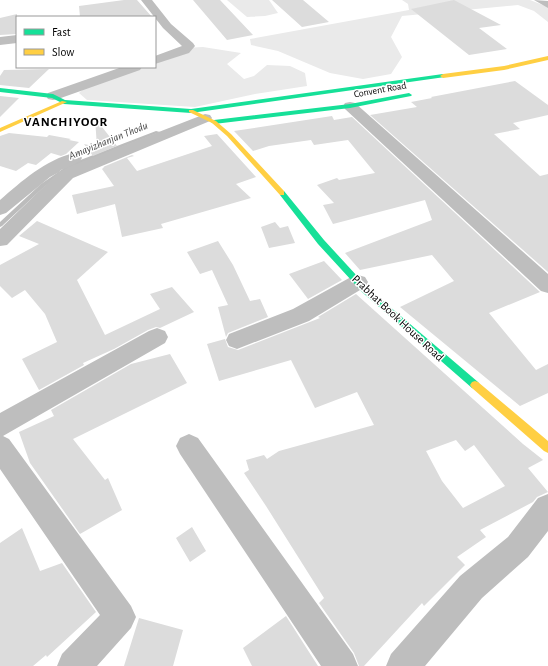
<svg xmlns="http://www.w3.org/2000/svg" width="548" height="666" viewBox="0 0 548 666" font-family="'Alegreya Sans',sans-serif">
<style>
.green{fill:#eaeaea}
.lines{fill:none;stroke-linecap:round;stroke-linejoin:round}
.stream{fill:#bcbcbc;fill-rule:evenodd}
.building{fill:#dcdcdc;fill-rule:evenodd}
.street{fill:#bebebe;fill-rule:evenodd}
.fast{fill:#16e098;fill-rule:evenodd}
.slow{fill:#ffcf43;fill-rule:evenodd}
.labels{text-anchor:middle;stroke-width:3;stroke-linejoin:round;paint-order:stroke}
.far-street-label{font-size:10px;fill:#000;stroke:#fff}
.far-water-label{font-size:11px;font-style:italic;fill:#404040;stroke:#fff}
.street-label{font-size:12px;fill:#000;stroke:#fff}
.far-district-label{font-size:13px;font-weight:bold;letter-spacing:1px;fill:#000;stroke:#fff}
</style>
<rect width="100%" height="100%" fill="#fff"/>
<path class="green" d="M227,0H269L278,13L265,16L247,17Z
M402,0H530L548,7V22L534,11L518,5L402,16L391,37L402,57L391,74L363,79L330,73L278,51L251,45L250,39L409,10L408,4Z
M203,47L241,53L227,64L244,79L254,76L267,65L290,66L305,73L307,86L255,94L195,107L87,100L79,93L84,88L142,67H155V61L183,48Z"/>
<g class="lines">
<path class="stream" d="M156,131L160,132L74,166L45,186L2,226L0,227V222L41,184L70,164Z"/>
</g>
<path class="building" d="M124,0H137L152,17H80L79,6Z
M193,0H220L253,35L227,40Z
M272,0H303L329,22L302,27Z
M454,0L501,25L479,28L507,49L469,55L411,9Z
M17,14V34L0,35V18Z
M49,69L29,88L0,85V76L4,70Z
M515,81L548,105V115L513,123L520,129L494,134L540,176L548,174V272L370,115L417,107L411,102L432,98L431,97Z
M0,96L19,98L0,117Z
M332,116L334,120L352,117L540,292L489,313L536,370L548,364V393L520,406L400,307L454,281L432,255L360,270L345,253L432,220L425,200L333,224L323,205L334,203L317,185L337,178L339,180L375,173L348,140L314,145L311,140L269,146L253,151L234,131Z
M95,118L117,146L93,156L84,144L97,147Z
M9,133L47,137L49,135L71,139L69,140L79,142L66,154L61,156L51,153L36,165L28,163L16,171L0,166V136Z
M217,134L256,177L236,184L251,198L161,224L163,228L122,237L115,204L77,214L72,195L114,186L102,169L105,166L103,167L132,155L134,156L127,158L137,171L212,146L204,136Z
M37,221L108,252L77,280L105,335L160,309L150,294L172,287L194,312L160,328L156,327L148,330L114,349L83,363L84,365L39,390L22,359L57,342L45,314L25,290L12,298L0,286V265L39,244L19,236Z
M275,222L280,228L288,226L295,243L269,248L261,227Z
M218,241L233,265L250,301L260,299L268,317L228,333L226,337L218,307L228,305L212,270L200,274L187,252Z
M324,261L342,280L308,299L289,274Z
M356,294L523,444L542,459L543,460L528,468L548,492L537,497L533,502L480,530L486,537L457,557L465,565L424,606L422,603L364,666H359L354,653L319,603L324,598L266,506L244,473L249,470L246,460L264,455L267,459L279,451L374,425L357,392L315,408L291,360L219,381L207,344L225,339L228,347L238,350L320,318L318,317ZM456,440L465,451L474,445L505,486L463,508L442,481L426,451Z
M170,354L187,383L73,439L105,480L108,478L122,510L80,534L30,463L19,432L54,416L51,410L131,364Z
M192,527L206,551L190,562L176,538Z
M22,528L40,571L62,563L96,612L47,657L46,655L33,666H0V543Z
M286,616L318,666H252L243,648Z
M139,618L183,630L173,666H124Z"/>
<g class="lines">
<path class="street" d="M141,0H152L171,24L193,43L195,46L189,53L155,64V56L182,46L163,28Z
M534,0L548,1V8Z
M17,35V43L0,45V37Z
M122,67H142L140,70L58,99L53,100L48,99L46,96L48,93Z
M350,102L355,103L548,274V293L541,291L345,109L343,106L345,103Z
M205,114L210,115L212,118L210,121L73,178L7,245L0,246V229L61,170Z
M74,153L80,155L82,158L80,161L50,177L6,213L0,215V200C22,181 45,160 74,153Z
M358,275L365,277L368,282L365,287L309,321L237,349L229,346L226,340L229,334L293,309L351,277Z
M157,328L165,331L168,337L165,343L3,436L9,439L131,606L136,617L131,628L97,666H57L62,654L100,615L0,469V413L149,331Z
M189,434L198,438L353,654L358,666H321L180,454L176,446L180,438Z
M548,494V531L528,557L482,598L425,666H386L391,654L460,576L508,537L538,498Z"/>
<path class="fast" d="M443,74L445,75V77L191,113L64,104L52,98L0,92V88L53,94L65,100L191,109Z
M409,93L412,95L411,96L350,108L214,124L211,122L214,120L350,104Z
M280,191H284L324,240L369,289L478,382L480,385L478,388L475,389L472,388L363,293L318,244L280,195Z"/>
<path class="slow" d="M548,56V60L504,70L443,78L440,76L443,74L504,66Z
M62,101L67,102L0,132V128Z
M189,110H193L216,121L231,134L284,191V195H280L227,136L212,123L189,112Z
M475,381L478,382L548,441V453L544,451L472,388L470,385L472,382Z"/>
</g>
<g class="labels">
<g class="far-street-label">
<text transform="translate(380 89) rotate(-10)" y="4">Convent Road</text>
</g>
<g class="far-water-label">
<text transform="translate(108 140) rotate(-22)" y="4">Amayizhanjan Thodu</text>
</g>
<g class="street-label">
<text transform="translate(398 318) rotate(43)" y="4">Prabhat Book House Road</text>
</g>
<g class="far-district-label">
<text x="66" y="126">VANCHIYOOR</text>
</g>
</g>
<rect x="16" y="16" width="140" height="52" fill="#ffffff" stroke="#999999"/>
<rect x="24" y="29" width="20" height="6" fill="#16e098" stroke="#999999"/>
<text x="52" y="36" font-size="12" fill="#000000">Fast</text>
<rect x="24" y="49" width="20" height="6" fill="#ffcf43" stroke="#999999"/>
<text x="52" y="56" font-size="12" fill="#000000">Slow</text>
</svg>
